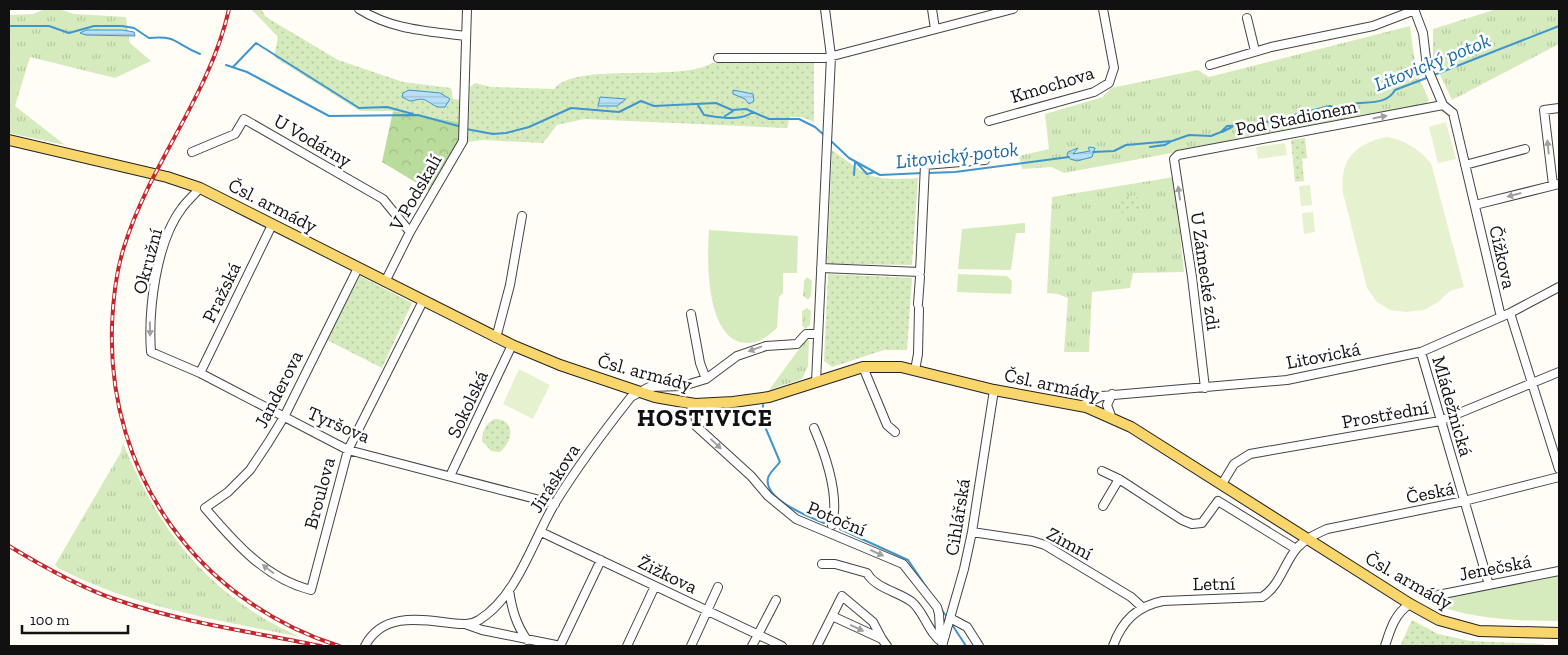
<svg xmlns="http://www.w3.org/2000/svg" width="1568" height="655" viewBox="0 0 1568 655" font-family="'Zilla Slab',serif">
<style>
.grass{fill:url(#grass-tufts)}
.forest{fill:url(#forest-crowns)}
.park{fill:url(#park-dots)}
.garden{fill:#d5ebbd}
.pitch{fill:#e6f2cf}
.water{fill:url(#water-rules);stroke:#3f96cf}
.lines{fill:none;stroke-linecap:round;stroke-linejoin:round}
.stream{stroke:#3f96cf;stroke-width:2}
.minor-casing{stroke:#444;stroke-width:10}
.major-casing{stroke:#222;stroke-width:12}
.minor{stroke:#fff;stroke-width:8}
.major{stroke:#f9d66b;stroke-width:10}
.rail-casing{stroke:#c4262e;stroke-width:4}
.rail{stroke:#fff;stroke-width:2;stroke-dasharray:5.5;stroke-linecap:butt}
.oneway{fill:#a0a0a0}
.labels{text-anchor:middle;stroke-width:5;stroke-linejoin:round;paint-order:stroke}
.street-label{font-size:19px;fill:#111;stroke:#fff}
.water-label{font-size:20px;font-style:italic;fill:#1768a6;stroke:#fff}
.district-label{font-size:24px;font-weight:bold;letter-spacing:1px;fill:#111;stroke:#fff}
</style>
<defs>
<pattern id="grass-tufts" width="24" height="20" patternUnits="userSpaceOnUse" patternTransform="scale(1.25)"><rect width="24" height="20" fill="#d5ebbd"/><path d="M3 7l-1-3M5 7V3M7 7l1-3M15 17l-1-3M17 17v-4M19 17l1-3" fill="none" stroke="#b6c8a1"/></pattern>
<pattern id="forest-crowns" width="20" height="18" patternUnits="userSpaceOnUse" patternTransform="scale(1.25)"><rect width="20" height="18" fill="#b9dc9c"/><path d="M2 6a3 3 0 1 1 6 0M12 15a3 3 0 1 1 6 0" fill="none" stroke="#9ebc85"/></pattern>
<pattern id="park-dots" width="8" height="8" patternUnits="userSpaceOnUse" patternTransform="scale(1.25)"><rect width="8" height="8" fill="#d5ebbd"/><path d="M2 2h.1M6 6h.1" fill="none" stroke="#b6c8a1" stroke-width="1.8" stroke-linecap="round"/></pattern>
<pattern id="water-rules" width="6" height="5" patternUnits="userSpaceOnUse" patternTransform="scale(1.25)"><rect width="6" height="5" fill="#b9e0f7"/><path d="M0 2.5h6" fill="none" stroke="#9ebfd3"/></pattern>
</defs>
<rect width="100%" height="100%" fill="#fffdf5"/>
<path class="grass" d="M45,9H59L74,14L126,17L130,43L151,61L115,78L30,57L15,106L65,145L9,133V15L33,14Z
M1497,9H1559V44L1452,100L1433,60V29Z
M1410,26L1416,71L1429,100L1424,106L1064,173L1051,167L1022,169L1019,156L1049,149L1045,114L1103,97L1111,88L1198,70L1209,77Z
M1174,177L1184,272L1133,273L1130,288L1092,292L1089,352H1064L1068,298L1058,294L1047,293L1052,197Z
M807,277L812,281L811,296L808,300L803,296L804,281Z
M807,308L811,311L810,325L805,329L802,325V311Z
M809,340L808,366L802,379L769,390L805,341Z
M123,443C159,533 211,597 300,637C218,620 133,607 58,568L55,565L121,452Z"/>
<path class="forest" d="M393,111L460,122L458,142L430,191L382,162Z"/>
<path class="park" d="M251,9H261L266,17L338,60L403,82L451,88L453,99L461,100L460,122L393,111H360L274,57L278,37Z
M712,63H814V122L801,117H790L787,128L584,119L557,125L543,143L482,140L468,142L470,87L475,83L491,87L554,89C576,61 679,83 712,63Z
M1305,138L1307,158L1302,159L1304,181L1295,182L1291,140Z
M832,150C870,178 871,181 918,178L912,265L827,264Z
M1137,195L1140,210L1121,213L1119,198Z
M828,274L912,278L907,350H884L832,367L824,361Z
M360,276L412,303L382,368L327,340Z
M495,419C516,420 513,441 500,452L491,451L482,441C482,432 486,422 495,419Z
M1412,620L1438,634L1470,641L1544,644L1543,646H1400Z"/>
<path class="garden" d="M1025,223V233H1016L1011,270L958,269L962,229Z
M709,230L798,236L797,273H783V293L779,297L777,328C770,334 760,344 748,343C705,343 707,258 709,230Z
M958,274L1007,276L1012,281L1011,294L957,292Z
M1559,576V621C1514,621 1472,619 1429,603L1428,600L1484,588L1485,591Z"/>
<path class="pitch" d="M1446,122L1456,159L1438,163L1429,127Z
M1387,137C1407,141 1417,148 1431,163L1464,287L1450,291L1438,302L1424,310L1406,312L1390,310L1377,302L1367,288L1343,193C1339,161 1355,143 1387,137Z
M1285,143L1287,155L1258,159L1256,147Z
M1310,185L1312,205L1301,206L1299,186Z
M1313,212L1315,232L1304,234L1302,213Z
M519,369L550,385L533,419L503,404Z"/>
<path class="water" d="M86,30H122L134,32L135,36L86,35L80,33Z
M409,90L440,93L450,99L445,107C436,108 434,105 427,101C421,97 415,101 410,101L402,97L403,93Z
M733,90L753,94L754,101L749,104L745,99L733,94Z
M600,97L626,99L617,106H598Z
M1090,147L1095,148L1092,157L1077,161L1070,159L1067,155L1068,152L1078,148L1073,154L1090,151L1088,148Z"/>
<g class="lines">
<path class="stream" d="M9,26H49L69,33L94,26H122L134,28L149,38C177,35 175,44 200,54
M226,65L247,72L329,116L418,115L462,127
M233,67L256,43L359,108L387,107L413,114
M1434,75L1559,26
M698,105L704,115C719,117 740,122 753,112
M725,116L733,111
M466,129L493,134L506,133L529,127L571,108L619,112L641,101L654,106L716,103L732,110L746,109L769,119H799L815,127L824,135
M1222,132L1232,127
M830,140L849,158L880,175L923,173
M1150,147L1165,145L1172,141
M1093,152L1114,151L1126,145L1172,141L1189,135L1211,136L1221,132L1227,126L1254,125L1330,106L1340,109C1354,97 1384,110 1395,90L1429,77
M856,162L867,174L875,172
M928,173L955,172L1069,157
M854,175L855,162
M763,405V422L780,462C776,467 769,473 768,478C763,499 809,517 824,523
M840,529L908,560L927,588
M941,609L947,617
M951,623L966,646"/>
<g class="minor-casing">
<path id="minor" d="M359,9C392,30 428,31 465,36
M932,9L935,29
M1414,9L1423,33L1427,67L1443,105
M1247,18L1255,51
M718,58H825L1013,9
M1210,65L1271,47L1373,26L1415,10
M989,121L1094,92L1109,83L1114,68L1103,9
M192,152L235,134L244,119L383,199L410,232
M1465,165L1525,149
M1553,185L1544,110L1559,108
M200,188C194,195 187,201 182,208C156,242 148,310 151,352L200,373L348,450L555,504
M1475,205L1559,184
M358,268L284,417L268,443L250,470L228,492L205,508C234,542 266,579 311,590L348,450L423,301
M821,268L920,272L925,165L985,160
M385,282L410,232L463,141L467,9
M918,304L920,277
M1510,313L1559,469
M691,314L700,363L706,379
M496,338L510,285L522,216
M1421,352L1489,585
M863,367L887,425L895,432
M915,370L918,354L919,309
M200,373L272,225
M816,382L831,56L825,9
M1205,388L1192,277L1174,159L1178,155L1443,105L1453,113L1501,317
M695,404L696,426L751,476L768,496L796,519L903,564L937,607L939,614L940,632L945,636
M1081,406L1102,396L1287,380L1421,352L1510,313L1559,287
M1111,416L1107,405L1112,394
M814,428C826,456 840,495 832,525
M1102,471L1119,479
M450,476L512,345
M1222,484L1234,464L1250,454L1440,421L1559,372
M1103,506L1119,479L1182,520L1192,524L1202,523L1218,501L1296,549
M541,532L782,646
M972,532L1032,541L1045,545L1131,597L1142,607
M822,564H835L867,573C875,588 899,592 912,602C925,613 928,633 943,643
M509,590C512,610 516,624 527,640
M1438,595L1559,571
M832,616L882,639L887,646
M950,618L967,627L979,646
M465,624L482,630L561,646
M365,646C382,613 418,619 450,623C459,624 470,626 479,620C517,597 533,540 555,503C578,466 604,431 631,397L649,387L683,386L706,379L737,356L766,346L797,344L806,334H818
M560,646L601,560
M627,646L655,586
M691,646L718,587
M752,646L776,600
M817,646L842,596L873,622L882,639
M942,646L964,569L972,532L994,390
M1113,646C1122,621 1137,606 1163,601L1262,597C1280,586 1284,563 1297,548C1305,539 1316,534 1327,529L1464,501L1559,477
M1385,646C1390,630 1395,613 1410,604"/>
</g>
<g class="major-casing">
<path id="major" d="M9,140L167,177L200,188L512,345L560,365L655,397L695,404L733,402L769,397L863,367H901L994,390L1086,407L1131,427L1410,604L1439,620L1479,631L1559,633"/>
</g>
<use href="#minor" class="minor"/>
<use href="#major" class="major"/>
<g class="rail-casing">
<path id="rail" d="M229,9C210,95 150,163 124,247C116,272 113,300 112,326C107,475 198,601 339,646
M9,546C42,566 77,586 114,599C180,622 252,632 321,646"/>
</g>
<use href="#rail" class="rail"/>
</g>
<defs><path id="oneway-solid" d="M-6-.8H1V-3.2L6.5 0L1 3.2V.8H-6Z" transform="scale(1.25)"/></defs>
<g class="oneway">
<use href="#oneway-solid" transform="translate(1380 117) rotate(-11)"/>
<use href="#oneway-solid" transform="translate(1548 147) rotate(-96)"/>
<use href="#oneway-solid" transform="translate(1179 193) rotate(-98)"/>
<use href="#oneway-solid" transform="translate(1514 195) rotate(165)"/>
<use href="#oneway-solid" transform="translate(150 329) rotate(89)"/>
<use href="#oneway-solid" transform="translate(755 349) rotate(160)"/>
<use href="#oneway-solid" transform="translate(716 444) rotate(43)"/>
<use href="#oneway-solid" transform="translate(877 553) rotate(24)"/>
<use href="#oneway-solid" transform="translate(268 569) rotate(-143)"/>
<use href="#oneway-solid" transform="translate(857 628) rotate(25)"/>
</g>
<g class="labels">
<g class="street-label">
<text transform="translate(1052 84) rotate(-17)" y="7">Kmochova</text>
<text transform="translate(1296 117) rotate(-11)" y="7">Pod Stadionem</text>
<text transform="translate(313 140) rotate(30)" y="7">U Vodárny</text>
<text transform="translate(415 192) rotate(-60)" y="7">V Podskalí</text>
<text transform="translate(273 205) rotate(27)" y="7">Čsl. armády</text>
<text transform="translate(1503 257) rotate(77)" y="7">Čížkova</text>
<text transform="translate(147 261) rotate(-75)" y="7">Okružní</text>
<text transform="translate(1206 271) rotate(82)" y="7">U Zámecké zdi</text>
<text transform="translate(221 292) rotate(-64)" y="7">Pražská</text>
<text transform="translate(1323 355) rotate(-11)" y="7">Litovická</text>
<text transform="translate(645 372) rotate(15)" y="7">Čsl. armády</text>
<text transform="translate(1052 384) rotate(12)" y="7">Čsl. armády</text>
<text transform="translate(278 389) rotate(-63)" y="7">Janderova</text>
<text transform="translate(467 404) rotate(-65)" y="7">Sokolská</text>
<text transform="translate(1453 406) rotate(74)" y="7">Mládežnická</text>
<text transform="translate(1385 414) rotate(-10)" y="7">Prostřední</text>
<text transform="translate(339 424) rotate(23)" y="7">Tyršova</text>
<text transform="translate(554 478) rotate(-58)" y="7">Jiráskova</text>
<text transform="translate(1430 492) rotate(-11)" y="7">Česká</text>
<text transform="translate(319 493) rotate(-75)" y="7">Broulova</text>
<text transform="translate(957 517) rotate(-81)" y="7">Cihlářská</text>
<text transform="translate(837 518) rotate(23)" y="7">Potoční</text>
<text transform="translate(1070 543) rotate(28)" y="7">Zimní</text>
<text transform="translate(1495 567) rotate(-11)" y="7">Jenečská</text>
<text transform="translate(668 574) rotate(26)" y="7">Žižkova</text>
<text transform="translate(1409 580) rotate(30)" y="7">Čsl. armády</text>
<text transform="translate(1214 583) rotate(-1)" y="7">Letní</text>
</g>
<g class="water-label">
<text transform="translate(1432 62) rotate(-22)" y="7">Litovický potok</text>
<text transform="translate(957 155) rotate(-6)" y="7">Litovický potok</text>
</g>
<g class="district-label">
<text x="705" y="426">HOSTIVICE</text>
</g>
</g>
<rect width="1568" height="655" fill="none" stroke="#111111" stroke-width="20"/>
<path d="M22 625v8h106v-8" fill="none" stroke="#111111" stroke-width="2.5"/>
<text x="30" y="625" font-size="15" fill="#111111" stroke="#ffffff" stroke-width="4" paint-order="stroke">100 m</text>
</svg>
